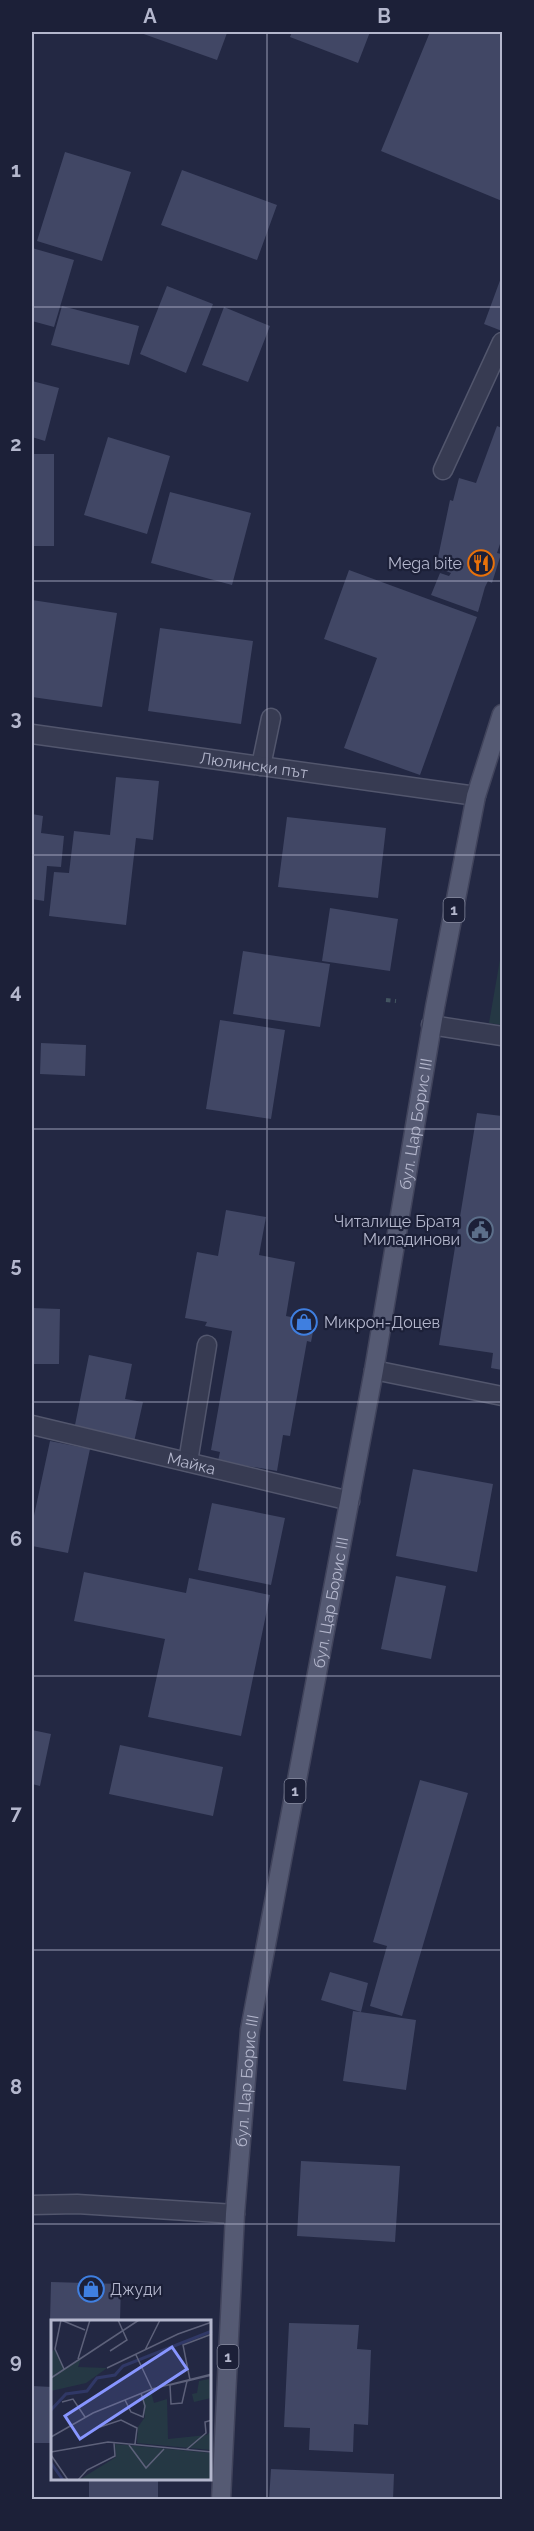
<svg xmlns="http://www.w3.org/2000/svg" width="534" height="2531" viewBox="0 0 534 2531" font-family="Raleway,sans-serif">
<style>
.green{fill:#253844}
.building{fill:#414765}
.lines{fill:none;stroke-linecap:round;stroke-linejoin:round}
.lane-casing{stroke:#52566d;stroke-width:21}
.street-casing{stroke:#52566d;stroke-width:21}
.primary-casing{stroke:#41445c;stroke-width:21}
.path{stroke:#435561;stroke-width:4;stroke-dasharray:4.5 4.5;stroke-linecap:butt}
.lane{stroke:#373b52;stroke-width:18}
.street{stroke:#373b52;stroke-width:18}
.primary{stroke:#555a73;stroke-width:18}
.grid{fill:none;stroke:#b4b7cd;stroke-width:1.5;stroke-opacity:0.55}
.labels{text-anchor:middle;stroke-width:4.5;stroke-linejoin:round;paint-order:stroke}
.shield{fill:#1c2038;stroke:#868aa0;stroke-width:1.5}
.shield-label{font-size:15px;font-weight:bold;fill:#b4b7cd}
.poi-label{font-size:16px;fill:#b4b7cd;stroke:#1c2038;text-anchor:end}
.street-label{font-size:16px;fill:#b4b7cd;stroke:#1c2038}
.inset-river{fill:none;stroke:#303866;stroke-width:3}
.inset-road{fill:none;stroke:#5d617a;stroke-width:1.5}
.view{fill:#8795ff;fill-opacity:0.15;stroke:#8795ff;stroke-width:3}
.inset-edge{fill:none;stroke:#b4b7cd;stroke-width:3}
.neatline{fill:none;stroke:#b4b7cd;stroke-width:2}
.grid-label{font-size:20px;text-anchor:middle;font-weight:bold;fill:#b4b7cd}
</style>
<rect width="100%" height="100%" fill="#232843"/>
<path class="green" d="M502,948V1025L489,1023Z"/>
<path class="building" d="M138,32H224L227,33L217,60Z
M292,32H370L358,63L290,37Z
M430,32H502V201L381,151Z
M65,152L131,172L102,261L37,241Z
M182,170L277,205L257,260L161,225Z
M32,248L74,260L54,327L32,321Z
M502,275V331L484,324Z
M167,286L213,304L186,373L140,354Z
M62,306L139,326L129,365L51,345Z
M224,307L270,326L248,382L202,365Z
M32,381L59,388L45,441L32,437Z
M497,426L502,428V538L497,553L501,554L492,583L488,581L485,587L478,612L431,595L440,573L449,576L451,573L436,567L450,500L453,501L459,478L476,483Z
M108,437L170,456L147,534L84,515Z
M32,454H54V546H32Z
M170,492L251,513L232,585L151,563Z
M349,570L477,617L420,775L344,748L377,658L324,639Z
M32,600L117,613L102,707L32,697Z
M160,628L253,641L241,724L148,711Z
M116,777L159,781L153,840L136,838L126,925L49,916L54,872L69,873L74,831L110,835Z
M32,814L43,816L41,833L64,836L61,867L47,866L44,901L32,899Z
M287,817L386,828L378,898L278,887Z
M330,908L398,919L390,971L322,961Z
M243,951L330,964L320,1027L233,1014Z
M220,1020L285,1030L271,1119L206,1109Z
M41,1043L86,1045L85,1076L40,1074Z
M477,1113L502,1116V1370L491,1368L493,1353L439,1345Z
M226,1210L266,1217L259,1255L295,1262L286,1316L315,1322L311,1342L307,1341L290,1436L283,1435L277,1471L218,1461L220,1452L211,1450L232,1331L205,1326L207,1322L185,1318L197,1252L218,1256Z
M32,1308L60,1309L59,1364H32Z
M89,1355L132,1364L125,1399L143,1402L134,1442L74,1430Z
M50,1441L90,1449L68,1553L32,1546V1525Z
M413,1469L493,1484L477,1572L396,1556Z
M212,1503L285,1518L271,1585L198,1570Z
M84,1572L186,1593L189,1578L270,1595L241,1736L148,1717L165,1639L74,1621Z
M396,1576L446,1586L431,1659L381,1649Z
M32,1730L51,1734L40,1786L32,1784Z
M120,1745L223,1767L213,1816L109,1794Z
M420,1780L468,1793L402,2016L370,2006L387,1946L373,1942Z
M330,1972L368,1983L361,2012L321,2000Z
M353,2011L416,2020L406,2090L343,2081Z
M301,2161L400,2166L395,2242L297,2236Z
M51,2282L121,2284L120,2321L50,2322Z
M289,2323L359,2325L357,2349L371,2350L368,2425L354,2424L353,2452L309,2450L310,2428L284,2427Z
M32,2386L52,2387V2443H32Z
M271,2469L394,2474L393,2500H269Z
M89,2478H158V2500H89Z"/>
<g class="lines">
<g class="lane-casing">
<path id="lane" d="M443,470L502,342
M261,766L271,718
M188,1462L207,1345
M32,2205L77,2204L235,2214"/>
</g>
<g class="street-casing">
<g id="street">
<path id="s1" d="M32,734L476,796"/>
<path d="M431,1025L502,1036"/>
<path d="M374,1370L502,1396"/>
<path id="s2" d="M32,1425L350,1501"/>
</g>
</g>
<g class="primary-casing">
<g id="primary">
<path id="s3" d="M221,2500L235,2214L250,2030L374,1370L435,1007L476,796L502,714"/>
</g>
</g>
<path class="path" d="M386,1000L396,1001"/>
<use href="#lane" class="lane"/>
<use href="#street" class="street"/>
<use href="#primary" class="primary"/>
</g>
<path class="grid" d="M267,32V2500M32,307H502M32,581H502M32,855H502M32,1129H502M32,1402H502M32,1676H502M32,1950H502M32,2224H502"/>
<defs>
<g id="restaurant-ring" transform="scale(1.35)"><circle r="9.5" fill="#1c2038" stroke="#e8710a" stroke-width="1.5"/><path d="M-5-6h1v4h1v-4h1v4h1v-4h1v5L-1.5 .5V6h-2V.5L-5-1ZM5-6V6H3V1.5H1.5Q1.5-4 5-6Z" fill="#e8710a"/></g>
<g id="civic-ring" transform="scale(1.35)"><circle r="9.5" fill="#1c2038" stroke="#5c6f8a" stroke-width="1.5"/><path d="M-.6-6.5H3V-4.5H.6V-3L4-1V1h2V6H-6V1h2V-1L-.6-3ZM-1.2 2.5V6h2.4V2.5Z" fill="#5c6f8a"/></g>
<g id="shop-ring" transform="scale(1.35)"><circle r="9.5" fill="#1c2038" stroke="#3f7fe0" stroke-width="1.5"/><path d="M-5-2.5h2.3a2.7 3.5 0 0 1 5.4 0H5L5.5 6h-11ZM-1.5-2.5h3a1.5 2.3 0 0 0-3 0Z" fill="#3f7fe0"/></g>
</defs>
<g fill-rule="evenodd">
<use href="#restaurant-ring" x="481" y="563"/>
<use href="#civic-ring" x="480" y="1230"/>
<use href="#shop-ring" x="304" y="1322"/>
<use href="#shop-ring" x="91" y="2289"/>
</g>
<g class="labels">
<g class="shield">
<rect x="443.5" y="898" width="21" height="24" rx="4.5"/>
<rect x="284.5" y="1779" width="21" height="24" rx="4.5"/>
<rect x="217.5" y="2345" width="21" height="24" rx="4.5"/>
</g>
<g class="shield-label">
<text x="454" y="915">1</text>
<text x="295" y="1796">1</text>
<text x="228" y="2362">1</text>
</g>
<g class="poi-label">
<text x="462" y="569">Mega bite</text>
<text x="460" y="1227">Читалище Братя<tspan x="460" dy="18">Миладинови</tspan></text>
<text x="324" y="1328" text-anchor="start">Микрон-Доцев</text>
<text x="110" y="2295" text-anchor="start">Джуди</text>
</g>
<g class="street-label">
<text dy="6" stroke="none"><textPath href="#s1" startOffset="224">Люлински път</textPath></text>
<text dy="6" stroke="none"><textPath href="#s3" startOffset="1392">бул. Цар Борис III</textPath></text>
<text dy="6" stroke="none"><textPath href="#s2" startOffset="164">Майка</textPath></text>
<text dy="6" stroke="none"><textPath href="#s3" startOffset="906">бул. Цар Борис III</textPath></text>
<text dy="6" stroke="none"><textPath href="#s3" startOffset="420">бул. Цар Борис III</textPath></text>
</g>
</g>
<g transform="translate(51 2320)">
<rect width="160" height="160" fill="#232843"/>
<path d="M4,29L13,49L30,38L27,47L56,48L35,63L0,71V33ZM158,59L160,78L143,82L141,74L146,73L148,61ZM100,72L103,83L116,79L117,119L156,115L160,111V130L86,123L87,107L94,97L91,76ZM64,124L160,133V160H28L65,137Z" fill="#253844"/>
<path class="inset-river" d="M0,90L15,74L36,71L46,58L64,55L72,46L161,11M0,143L12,160"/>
<path class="inset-road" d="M10,0L4,29L13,49M10,0L34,10M94,30L109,0M59,31L76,20L67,0M85,35L101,69M27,39L39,0M56,48L127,14L161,2M161,55L119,65L120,84L131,83L136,61L161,55M0,58L88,0M139,60L132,25L161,14M74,80L80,92L92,97L94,86L90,73M11,82L22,79L34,97M49,107L70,100L86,108L84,124M0,117L42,93L101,69L161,54M78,125L95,148L113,129M135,130L155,113L154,102L161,100M0,132L57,122L161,132M0,135L17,160M27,160L36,150L64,136L63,123"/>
<path class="view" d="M121,27L136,49L29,119L14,96Z"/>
<rect width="160" height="160" class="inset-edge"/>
</g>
<rect width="534" height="2531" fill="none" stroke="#1c2038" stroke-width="66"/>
<rect x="33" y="33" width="468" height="2465" class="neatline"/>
<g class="grid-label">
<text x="150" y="23">A</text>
<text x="384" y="23">B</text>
<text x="16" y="177">1</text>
<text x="16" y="451">2</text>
<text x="16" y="725">3</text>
<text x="16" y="998">4</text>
<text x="16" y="1272">5</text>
<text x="16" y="1546">6</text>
<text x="16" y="1820">7</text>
<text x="16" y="2094">8</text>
<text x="16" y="2368">9</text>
</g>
</svg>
